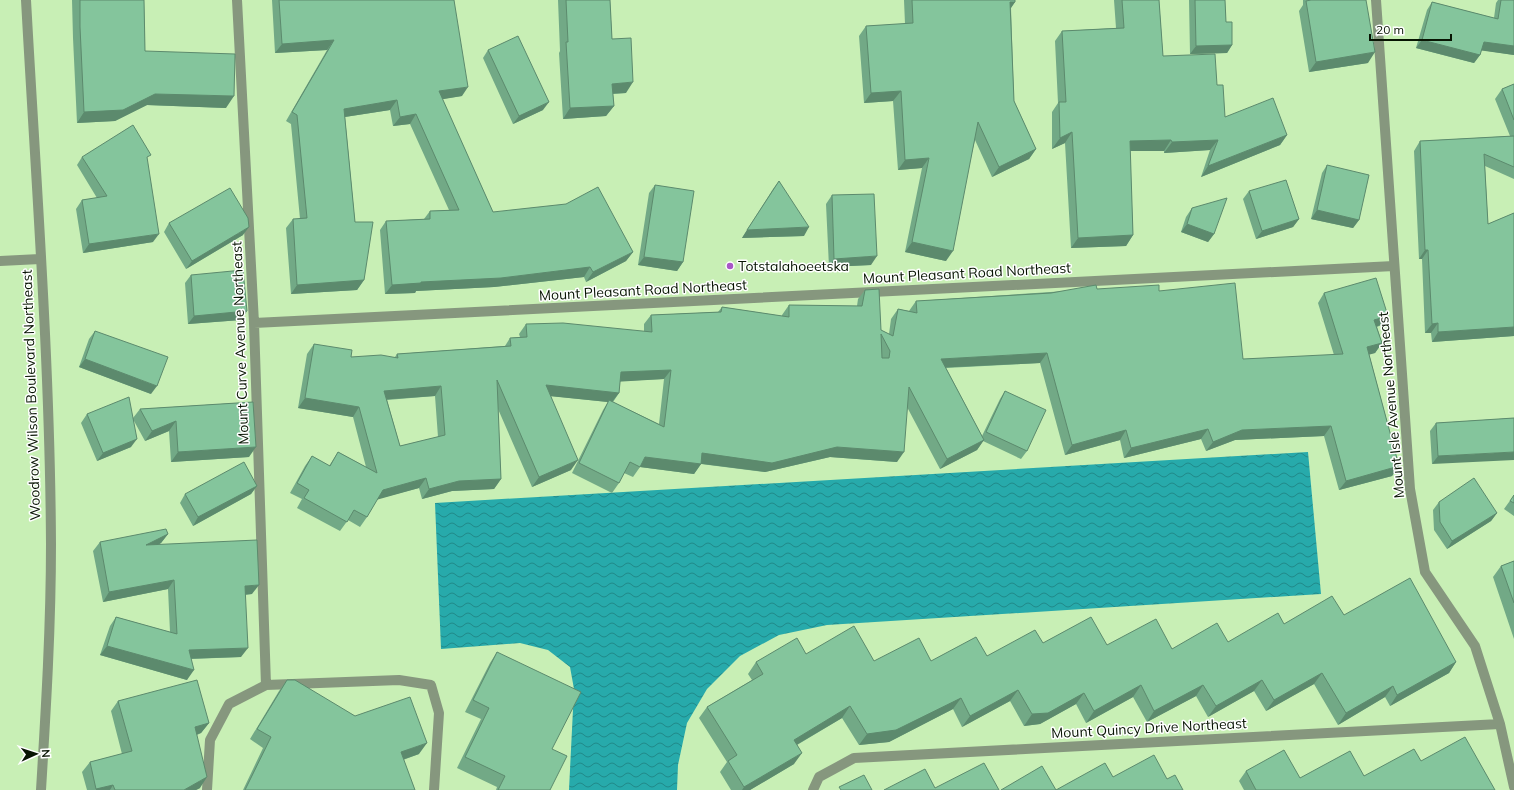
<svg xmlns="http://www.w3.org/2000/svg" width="1514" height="790" viewBox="0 0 1514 790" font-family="Mulish,sans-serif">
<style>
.water{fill:url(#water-waves)}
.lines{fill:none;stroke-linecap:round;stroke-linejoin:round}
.street{stroke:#86977e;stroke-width:10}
.wall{fill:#72a986;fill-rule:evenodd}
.shaded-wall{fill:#5c8a6d}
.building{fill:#84c59c;stroke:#5c8a6d;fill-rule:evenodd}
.poi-dot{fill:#a857c7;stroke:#fff;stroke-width:1.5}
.labels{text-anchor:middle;stroke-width:3;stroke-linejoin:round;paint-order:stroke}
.poi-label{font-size:14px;fill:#071402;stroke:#fff;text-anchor:start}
.street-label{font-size:14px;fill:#071402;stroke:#fff}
</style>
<defs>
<pattern id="water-waves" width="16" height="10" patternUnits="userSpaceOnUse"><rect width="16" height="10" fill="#27aaab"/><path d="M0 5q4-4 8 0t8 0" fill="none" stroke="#208989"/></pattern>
</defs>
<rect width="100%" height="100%" fill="#c8efb5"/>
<path class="water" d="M1308,452L1321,594L827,625L779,635L740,656L707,689L687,723L678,765L677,790H569L574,689L570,667L548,650L520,643L441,649L435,503Z"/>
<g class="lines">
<path class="street" d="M26,0C36,181 50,363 51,544C51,626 46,708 41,790
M237,0L254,323L266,685
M1376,0L1410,489L1425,572L1475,646L1500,724L1514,787
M0,261L40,259
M254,323L1394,266
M207,790L210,740L229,704L266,685L399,680L431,685L439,713L434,790
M813,790L819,777L854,758L1500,724"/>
</g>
<path class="wall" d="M72,0H144L145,51L226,108L147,105L115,121L77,123L73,38Z
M272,0H454L462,96L442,99L493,212L633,252L626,261L586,282L584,277L494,287L416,291L415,293L385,294L380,230L386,221L424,219L430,211L449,210L410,124L393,126L390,110L345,117L355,222L364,280L357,290L291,294L286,228L293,219H300L291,124L286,121L327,50L275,53Z
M558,0H610L612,39L626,93L613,94L614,106L606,116L563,119L559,53L560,51Z
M904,0H1015V2L1011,8L1014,101L1036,149L1029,159L992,177L975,140L946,261L905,252L922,168L898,170L893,101L864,103L859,36L866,26L905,24Z
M1114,0H1159L1163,56L1217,85L1225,117L1287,135L1280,145L1201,177L1210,150L1164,153V151H1130L1133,235L1126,246L1071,248L1065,143L1052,149V112L1058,103L1055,41L1062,31L1116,28Z
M1189,0H1225L1226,22L1232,45L1227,53L1190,54Z
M1303,0H1366L1368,63L1309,72L1299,11L1303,5Z
M1498,0H1514V55L1481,50L1480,55L1474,63L1416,48L1427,10L1432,2L1494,18L1496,3Z
M488,50L543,110L513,124L483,58Z
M1514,84V179L1485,166L1488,224L1514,213V336L1432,342L1431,333H1425L1422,259H1419L1414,151L1420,141L1510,136L1495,99L1502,89Z
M82,157L153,242L83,253L76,209L82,200L97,198L77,165Z
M1327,165L1359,220L1353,228L1311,219L1322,173Z
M779,181L804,236L742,238L773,189Z
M655,185L683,262L677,271L638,265L649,193Z
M1249,191L1299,219L1293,227L1256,239L1243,199Z
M832,195L871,265L829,267L826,204Z
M1192,208L1214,234L1208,242L1181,232L1186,217Z
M169,223L243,235L186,269L164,232Z
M191,275L247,311L241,320L188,324L185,283Z
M1097,289L1159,291L1243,359L1334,355L1318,303L1324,293L1388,316L1381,325L1377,327L1382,343L1375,353L1369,354L1399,466L1392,476L1339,490L1324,436L1235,440L1206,451L1201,439L1124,458L1120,440L1065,455L1040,363L946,368L982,436L1000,399L1005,391L1027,451L1021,459L983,441L977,450L940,469L907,407L897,462L830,457L765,472L701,464L694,474L640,467L633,477L624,473L619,483L612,493L572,473L603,410L608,402L551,396L571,470L532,487L498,409L501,479L494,489L452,491L422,499L419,488L377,499L367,517L360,527L348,520L340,531L297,508L302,499L290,493L305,466L312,456L329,466L338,452L366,467L353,417L298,408L307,354L314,344L351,357H395L397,354L505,346L510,338L520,337L519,334L526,324L644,332V324L651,315L718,312L722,307L782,316V315L789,305L857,306L858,299L865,290L881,330L889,334L891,319L898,309L909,311L916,301ZM664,379L659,424L613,402L619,393L620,381ZM435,396L438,437L400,446L387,400Z
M95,331L151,394L79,367L89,339Z
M253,402L249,457L171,462L169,431L145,441L134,421L131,447L97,461L81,423L87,414L133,418L140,409Z
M1514,418L1432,464L1430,431L1436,423Z
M257,486L251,494L193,526L180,503L185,494Z
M1514,495V516L1504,509Z
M1439,502L1497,513L1491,521L1447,549L1434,530L1433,510Z
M168,534L161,543L158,545L252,594L245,595L241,657L191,659L187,680L100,655L110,626L116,617L170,632L168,589L103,602L93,551L100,542Z
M1514,561V639L1493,577L1501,566Z
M1344,615L1456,662L1449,673L1390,706L1385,697L1338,725L1314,684L1266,711L1254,691L1208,717L1196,696L1147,722L1133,697L1086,723L1076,704L1040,724L1024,726L1010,701L962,727L953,709L889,742L859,745L842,718L797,745L794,764L750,790H731L720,772L727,762L699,718L707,707L752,680L748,674L756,662L806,654L874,661H931L987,656L1043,643L1107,645L1172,649L1228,642L1284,624Z
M497,652L552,749L550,790H496L497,787L457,768L481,719L465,712L490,663Z
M287,680L355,716L419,754L403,760L415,790H243L263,748L250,739L279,691Z
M118,701L209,723L201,733L197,735L200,788L196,790H87L82,772L90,762L122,754L111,711Z
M1421,761L1495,790H1244L1239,781L1246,771L1300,778L1364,776Z"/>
<path class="shaded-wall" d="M1010,2H1015L1008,12Z
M334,40L327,50L275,53L282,44Z
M1422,40L1480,55L1474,63L1416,48Z
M1484,42L1514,46V55L1478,50Z
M1232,45L1227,53L1190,54L1196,46Z
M1375,52L1368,63L1309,72L1316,62Z
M633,82L626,93L605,94L612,84Z
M468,87L462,96L432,101L439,91Z
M901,91L893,101L864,103L871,93Z
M155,94L234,96L226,108L147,105L115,121L77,123L84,112Z
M397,100L390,110L338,118L344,109Z
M549,102L543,110L513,124L519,116Z
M614,106L606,116L563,119L570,108Z
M416,114L410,124L393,126L400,117Z
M1072,132L1065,143L1052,149L1060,138Z
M1287,135L1280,145L1201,177L1208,166Z
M1171,140L1164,151H1122L1130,141Z
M1218,140L1210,150L1164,153L1172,142Z
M1036,149L1029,159L992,177L999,167Z
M929,158L922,168L898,170L905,160Z
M1317,210L1359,220L1353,228L1311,219Z
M1299,219L1293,227L1256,239L1262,231Z
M1187,224L1214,234L1208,242L1181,232Z
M249,227L243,235L186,269L192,261Z
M809,227L804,236L742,238L747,230Z
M159,234L153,242L83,253L89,244Z
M1133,235L1126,246L1071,248L1078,238Z
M912,242L953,251L946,261L905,252Z
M1425,250H1428L1422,259H1419Z
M633,252L626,261L586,282L593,272Z
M877,256L871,265L829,267L834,259Z
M644,257L683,262L677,271L638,265Z
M590,267L584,277L494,287L416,291L415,293L385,294L392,285L421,282Z
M364,280L357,290L291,294L297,285Z
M247,311L241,320L188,324L194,316Z
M1388,316L1381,325L1368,329L1374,320Z
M1438,323L1431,333H1425L1432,324Z
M1514,327V336L1432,342L1438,332Z
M1382,343L1375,353L1361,357L1367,347Z
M1047,353L1040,363L934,368L941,359Z
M85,359L157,386L151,394L79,367Z
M671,370L664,379L614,382L621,372Z
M546,385L619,393L612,402L609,400L608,402L539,395Z
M441,386L435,396L378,400L384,391Z
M305,398L359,407L353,417L298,408Z
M176,421L169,431L145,441L152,431Z
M1331,426L1324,436L1235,440L1206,451L1213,442L1242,430Z
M1208,429L1201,439L1124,458L1131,448Z
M1126,430L1120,440L1065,455L1072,445Z
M137,439L131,447L97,461L103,453Z
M984,440L977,450L940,469L947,459Z
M256,447L249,457L171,462L178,452Z
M837,447L904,452L897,462L830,457L765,472L695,463L702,453Z
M1514,452V460L1432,464L1438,456Z
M645,457L701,464L694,474L640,467Z
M578,460L571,470L532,487L539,477Z
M1399,466L1392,476L1339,490L1346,481Z
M426,478L419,488L376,500L383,490Z
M501,479L494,489L452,491L422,499L429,489L459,481Z
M257,486L251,494L193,526L198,517Z
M1497,513L1491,521L1447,549L1452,541Z
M168,534L161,543L140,555L146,545Z
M174,580L168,589L103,602L109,592Z
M259,585L252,594L238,595L245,586Z
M107,646L194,670L187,680L100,655Z
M248,648L241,657L182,659L189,650Z
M1456,662L1449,673L1390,706L1397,695Z
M1322,673L1314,684L1266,711L1274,700Z
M1262,680L1254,691L1208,717L1216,706Z
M1141,685L1133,697L1086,723L1094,711Z
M1203,685L1196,696L1147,722L1154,711Z
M1393,686L1385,697L1338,725L1346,713Z
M1018,690L1010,701L962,727L970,716Z
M1084,693L1076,704L1040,724L1024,726L1032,714Z
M961,698L953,709L889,742L859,745L867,734Z
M850,706L842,718L786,751L794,740Z
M209,723L201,733L188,737L195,727Z
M427,743L419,754L393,763L401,752Z
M802,753L794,764L750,790H742L744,787Z
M207,777L200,788L196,790H184Z
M113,785L110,790H96V789Z"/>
<path class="building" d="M80,0H144L145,51L235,54L234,96L155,94L123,110L84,112L80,27Z
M279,0H454L468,87L439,91L493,212L566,204L598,187L633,252L593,272L590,267L501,278L421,282V283L392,285L386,221L430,219V211L459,210L416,114L400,117L397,100L344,109L355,222H373L364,280L297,285L293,219L307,218L297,115L292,112L334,40L282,44Z
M566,0H610L612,39L631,38L633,82L612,84L614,106L570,108L566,42H568Z
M912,0H1015V2H1010L1014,101L1036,149L999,167L978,122L953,251L912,242L929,158L905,160L901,91L871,93L866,26L913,23Z
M1122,0H1159L1163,56L1215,54L1217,85H1223L1225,117L1273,98L1287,135L1208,166L1218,140L1172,142L1171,140L1130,141L1133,235L1078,238L1072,132L1060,138L1059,102H1066L1062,31L1124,28Z
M1195,0H1225L1226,22H1232V45L1196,46Z
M1311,0H1366L1375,52L1316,62L1306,1Z
M1501,0H1514V46L1484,42L1480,55L1422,40L1432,2L1498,19Z
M518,36L549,102L519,116L488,50Z
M1514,84V120L1502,89Z
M133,125L151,155L147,157L159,234L89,244L82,200L107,196L82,157Z
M1514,136V167L1484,154L1488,224L1514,213V327L1438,332V323L1432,324L1428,250H1425L1420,141Z
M1327,165L1369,175L1359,220L1317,210Z
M1286,180L1299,219L1262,231L1249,191Z
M779,181L809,227L747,230Z
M655,185L694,191L683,262L644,257Z
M230,188L248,218L249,227L192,261L169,223Z
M874,194L877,256L834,259L832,195Z
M1227,198L1214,234L1187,224L1192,208Z
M243,270L247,311L194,316L191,275Z
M1376,278L1388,316L1374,320L1382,343L1367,347L1399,466L1346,481L1331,426L1242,430L1213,442L1208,429L1131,448L1126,430L1072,445L1047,353L941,359L984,440L947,459L909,387L904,452L837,447L772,463L702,453L701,464L645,457L640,467L630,462L619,483L579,463L609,400L664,427L671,370L621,372L619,393L546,385L578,460L539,477L497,380L501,479L459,481L429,489L426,478L383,490L367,517L354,510L347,522L304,498L309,490L297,483L312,456L330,466L338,452L377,473L359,407L305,398L314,344L352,350L351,357L381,355L398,358L397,354L511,346L510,338L527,337L526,324L563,323L652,332L651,315L721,312L722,307L789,317V305L862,306L865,290L879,289L881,330L893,336L898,309L917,313L916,301L1051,293L1096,285L1097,289L1159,285V291L1235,283L1243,359L1343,354L1324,293ZM881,334L890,351L889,358H882ZM441,386L445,435L400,446L384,391Z
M95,331L168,357L157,386L85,359Z
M1005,391L1046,410L1027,451L986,432Z
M129,397L137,439L103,453L87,414Z
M253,402L256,447L178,452L176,421L152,431L140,409Z
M1514,418V452L1438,456L1436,423Z
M244,462L257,486L198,517L185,494Z
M1474,478L1497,513L1452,541L1440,522L1439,502Z
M1514,495V503L1510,501Z
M166,529L168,534L146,545L257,540L259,585L245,586L248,648L189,650L194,670L107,646L116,617L177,634L174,580L109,592L100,542Z
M1514,561V603L1501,566Z
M1410,578L1456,662L1397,695L1393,686L1346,713L1322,673L1274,700L1262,680L1216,706L1203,685L1154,711L1141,685L1094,711L1084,693L1048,713L1032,714L1018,690L970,716L961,698L896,730L867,734L850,706L794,740L802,753L744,787L728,761L737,755L707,707L763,674L756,662L797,638L806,654L854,626L874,661L919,638L931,661L976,637L987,656L1035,630L1043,643L1091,617L1107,645L1156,619L1172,649L1217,623L1228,642L1278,613L1284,624L1332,596L1344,615Z
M497,652L581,692L552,749L567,756L550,790H498L505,776L465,757L489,708L473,700Z
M197,680L209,723L195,727L207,777L184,790H115L113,785L96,789L90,762L132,751L118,701Z
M287,680H295L355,716L410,697L427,743L401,752L415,790H245L271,737L257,729Z
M1465,737L1495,790H1256L1246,771L1284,750L1300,778L1350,751L1364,776L1414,749L1421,761Z
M1154,755L1167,779L1175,775L1183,790H1001L1042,766L1056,790L1105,763L1113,777Z
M984,763L999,790H884L925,769L935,788Z
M864,775L872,790H841L839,787Z"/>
<circle class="poi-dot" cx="730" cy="266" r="4"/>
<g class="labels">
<g class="poi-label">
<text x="738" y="271">Totstalahoeetska</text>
</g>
<g class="street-label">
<text transform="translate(967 273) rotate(-3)" y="5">Mount Pleasant Road Northeast</text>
<text transform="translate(643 290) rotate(-3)" y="5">Mount Pleasant Road Northeast</text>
<text transform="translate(240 343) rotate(-92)" y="5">Mount Curve Avenue Northeast</text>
<text transform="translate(31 395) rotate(-92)" y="5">Woodrow Wilson Boulevard Northeast</text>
<text transform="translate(1391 405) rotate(-95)" y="5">Mount Isle Avenue Northeast</text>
<text transform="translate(1149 728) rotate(-3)" y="5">Mount Quincy Drive Northeast</text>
</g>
</g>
<g transform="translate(36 754) rotate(87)" stroke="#ffffff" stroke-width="3" paint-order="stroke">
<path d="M0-3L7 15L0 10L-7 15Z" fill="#071402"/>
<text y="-6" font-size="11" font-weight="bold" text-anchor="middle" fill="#071402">N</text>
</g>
<path d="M1370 34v6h81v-6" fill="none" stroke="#071402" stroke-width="2"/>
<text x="1376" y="34" font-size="12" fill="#071402" stroke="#ffffff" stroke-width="3" paint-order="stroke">20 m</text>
</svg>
